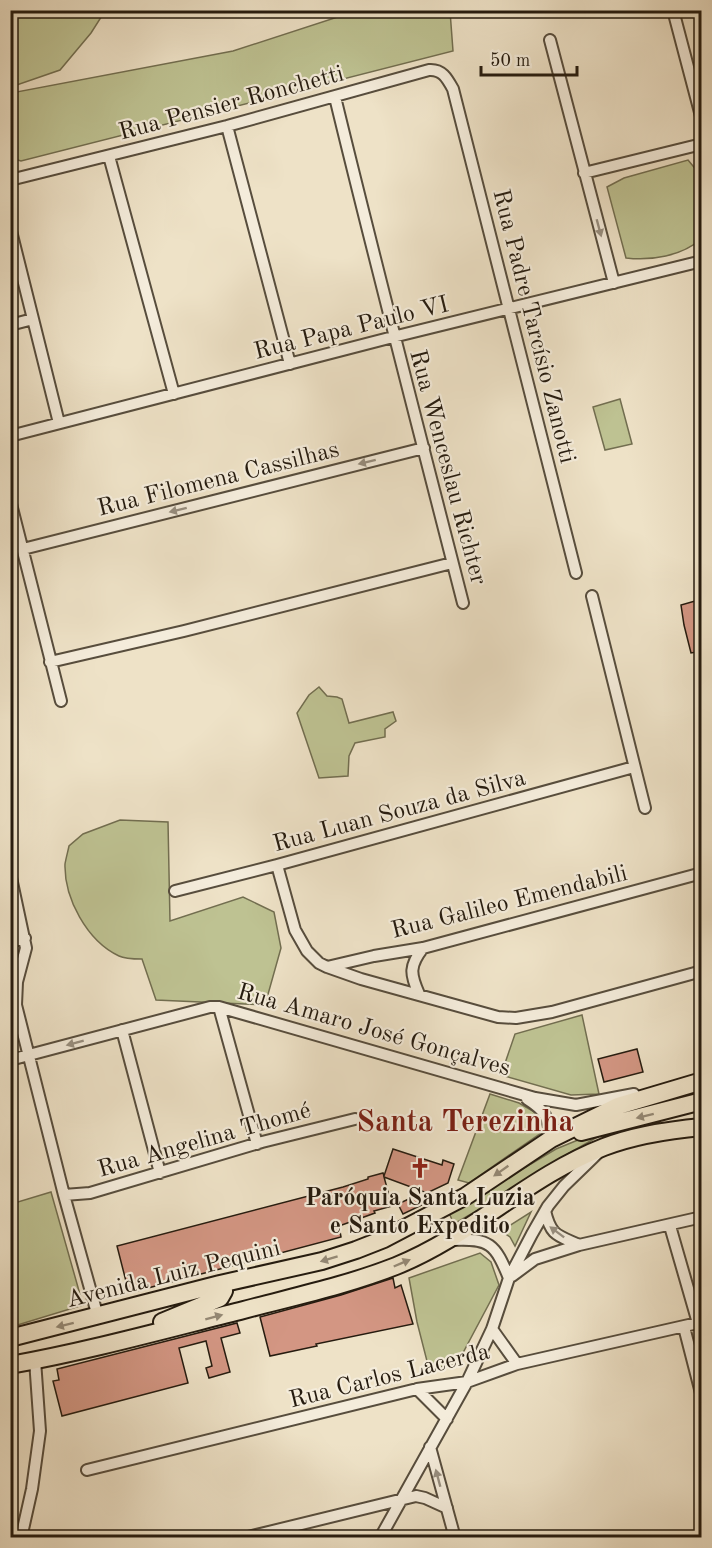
<svg xmlns="http://www.w3.org/2000/svg" width="712" height="1548" viewBox="0 0 712 1548" font-family="'Old Standard TT',serif">
<style>
.green{fill:#bec292;stroke:#726e50;stroke-width:1.5}
.building{fill:#d39683;stroke:#251b0f;stroke-width:1.5}
.lines{fill:none;stroke-linecap:round;stroke-linejoin:round}
.minor-casing{stroke:#574d3d;stroke-width:14}
.primary-casing{stroke:#251b0f;stroke-width:20}
.minor{stroke:#f4ecdb;stroke-width:10}
.primary{stroke:#eee2c7;stroke-width:16}
.oneway{fill:#978e7f}
.oneway2{fill:#948874}
.labels{text-anchor:middle;stroke-width:4.5;stroke-linejoin:round;paint-order:stroke}
.street-label{font-size:24px;fill:#251b0f;stroke:#f4ecdb}
.poi-label{font-size:24px;font-weight:bold;fill:#251b0f;stroke:#f4ecdb}
.district-label{font-size:30px;font-weight:bold;fill:#7a1f14;stroke:#f4ecdb}
</style>
<rect width="100%" height="100%" fill="#eee2c7"/>
<filter id="stains"><feTurbulence type="fractalNoise" baseFrequency=".00333" numOctaves="4"/><feColorMatrix values="0 0 0 0 .2 0 0 0 0 .09 0 0 0 0 .02 0 0 0 .5 -.17"/></filter>
<radialGradient id="worn" r=".72"><stop offset=".6" stop-color="#630" stop-opacity="0"/><stop offset="1" stop-color="#630" stop-opacity=".3"/></radialGradient>
<path class="green" d="M10,11L11,10L105,11L91,33L60,70L11,87Z
M356,11H450L453,51L21,161L11,158V93L233,51Z
M688,160L698,172L701,182V239C682,256 651,261 626,258L607,187L624,178Z
M620,399L632,444L605,450L593,407Z
M319,687L327,696L337,697L342,699L349,723L393,712L396,721L385,729V737L355,743L349,756L348,776L319,778L297,713L309,695Z
M120,820L168,822L170,921L243,897L274,912L281,948L265,1005L156,1000L142,959C134,959 125,959 119,956C87,941 64,898 65,864C66,858 68,851 69,846L83,834Z
M582,1015L599,1094L571,1095L501,1075L515,1034Z
M490,1094L519,1103L538,1114L541,1133L469,1183L458,1180Z
M632,1123L599,1136L568,1154L502,1196L454,1224L449,1213L556,1149L595,1133Z
M51,1192L83,1305L11,1327V1198L18,1202Z
M531,1212L515,1246L510,1237L501,1231Z
M480,1253L491,1262L499,1285L457,1364L429,1369L417,1322L409,1278Z"/>
<path class="building" d="M702,599V651L691,653L684,625L681,605Z
M637,1049L643,1072L604,1082L598,1059Z
M393,1149L442,1165L443,1160L454,1164L448,1183L427,1193L384,1177L392,1206L374,1211L375,1213L339,1226L341,1237L129,1293L117,1246L343,1187L368,1179V1177L383,1173L384,1176Z
M419,1194L424,1204L403,1214L398,1204Z
M393,1278L395,1288L401,1285L413,1324L316,1344L317,1346L270,1356L260,1317L341,1295Z
M237,1323L240,1333L221,1338L230,1372L209,1378L206,1368L212,1366L206,1341L179,1348L188,1383L62,1416L53,1381L59,1380L57,1369Z"/>
<g class="lines">
<g class="minor-casing">
<path id="minor" d="M673,10L702,120
M550,40L614,283
M335,97C376,266 420,435 463,603
M227,126L290,364
M109,156L174,394
M584,173L702,144
M10,180L227,126L429,70C442,69 447,78 453,89L576,573
M10,227L59,423
M10,325L33,319
M10,436L393,337L702,261
M10,500L61,701
M23,549L424,448
M592,596L645,808
M50,662L184,631L452,563
M277,865L295,930L307,951L319,963L327,967L361,979L498,1017L516,1018L552,1012L702,971
M10,873L26,948L17,982L16,1005L64,1195L98,1317
M175,891L277,865L634,767
M10,942L25,938
M327,967L374,956L423,948L702,873
M419,994C410,974 409,966 423,948
M219,1007L257,1144
M122,1030L160,1173
M10,1060L210,1007H219L535,1098L576,1105L634,1094
M527,1099C546,1111 548,1117 551,1139
M64,1195L90,1193L262,1142L355,1119
M545,1211C551,1236 557,1235 579,1245
M670,1226L698,1323
M452,1240C490,1238 495,1244 509,1278
M512,1276L535,1259L579,1245L702,1217
M684,1327L702,1397
M492,1329L517,1364
M417,1389L447,1419
M430,1447L455,1538
M87,1470L417,1389L467,1382L517,1364L702,1322
M21,1538L32,1489L40,1431L35,1360
M244,1538L416,1496L425,1498L447,1508
M380,1538L467,1382L492,1329L509,1278L532,1234L548,1206L564,1186L597,1154"/>
</g>
<g class="primary-casing">
<path id="primary" d="M581,1132L702,1101
M162,1322L220,1298L224,1291L220,1284
M10,1338L220,1284L322,1261L356,1250L384,1239L466,1196L551,1139L618,1106L702,1081
M10,1365C88,1351 164,1330 240,1311C292,1297 345,1286 396,1266C471,1236 529,1176 604,1147C635,1135 669,1130 702,1127"/>
</g>
<use href="#minor" class="minor"/>
<use href="#primary" class="primary"/>
</g>
<defs><path id="oneway-solid" d="M-6-.8H1V-3.2L6.5 0L1 3.2V.8H-6Z" transform="scale(1.5)"/></defs>
<g class="oneway">
<use href="#oneway-solid" transform="translate(599 228) rotate(75)"/>
<use href="#oneway-solid" transform="translate(367 462) rotate(166)"/>
<use href="#oneway-solid" transform="translate(178 510) rotate(166)"/>
<use href="#oneway-solid" transform="translate(75 1043) rotate(165)"/>
<use href="#oneway-solid" transform="translate(557 1232) rotate(-143)"/>
<use href="#oneway-solid" transform="translate(438 1478) rotate(-105)"/>
</g>
<g class="oneway2">
<use href="#oneway-solid" transform="translate(645 1116) rotate(166)"/>
<use href="#oneway-solid" transform="translate(501 1171) rotate(145)"/>
<use href="#oneway-solid" transform="translate(329 1259) rotate(163)"/>
<use href="#oneway-solid" transform="translate(402 1263) rotate(-23)"/>
<use href="#oneway-solid" transform="translate(214 1317) rotate(-15)"/>
<use href="#oneway-solid" transform="translate(65 1325) rotate(166)"/>
</g>
<defs>
<g id="church-bare" transform="scale(1.62)"><path d="M-1.2-6h2.4v3.5h3.3v2.4h-3.3V6h-2.4V-.1h-3.3v-2.4h3.3Z" fill="#8f2418" stroke="#f4ecdb" stroke-width="2.5" paint-order="stroke"/></g>
</defs>
<g fill-rule="evenodd">
<use href="#church-bare" x="420" y="1168"/>
</g>
<g class="labels">
<g class="street-label">
<text transform="translate(231 102) rotate(-15)" y="8">Rua Pensier Ronchetti</text>
<text transform="translate(535 326) rotate(76)" y="8">Rua Padre Tarcísio Zanotti</text>
<text transform="translate(351 327) rotate(-14)" y="8">Rua Papa Paulo VI</text>
<text transform="translate(449 467) rotate(75)" y="8">Rua Wenceslau Richter</text>
<text transform="translate(218 478) rotate(-14)" y="8">Rua Filomena Cassilhas</text>
<text transform="translate(399 810) rotate(-15)" y="8">Rua Luan Souza da Silva</text>
<text transform="translate(509 901) rotate(-14)" y="8">Rua Galileo Emendabili</text>
<text transform="translate(374 1029) rotate(16)" y="8">Rua Amaro José Gonçalves</text>
<text transform="translate(204 1139) rotate(-16)" y="8">Rua Angelina Thomé</text>
<text transform="translate(173 1273) rotate(-14)" y="8">Avenida Luiz Pequini</text>
<text transform="translate(389 1375) rotate(-14)" y="8">Rua Carlos Lacerda</text>
</g>
<g class="poi-label">
<text x="420" y="1205">Paróquia Santa Luzia<tspan x="420" dy="28">e Santo Expedito</tspan></text>
</g>
<g class="district-label">
<text x="465" y="1131">Santa Terezinha</text>
</g>
</g>
<rect width="712" height="1548" fill="none" stroke="#eee2c7" stroke-width="36"/>
<rect x="12" y="12" width="688" height="1524" fill="none" stroke="#251b0f" stroke-width="3"/>
<rect x="18" y="18" width="676" height="1512" fill="none" stroke="#251b0f" stroke-width="1.5"/>
<path d="M481 66v9h96v-9" fill="none" stroke="#251b0f" stroke-width="3"/>
<text x="490" y="66" font-size="18" fill="#251b0f" stroke="#f4ecdb" stroke-width="4.5" paint-order="stroke">50 m</text>
<rect width="100%" height="100%" filter="url(#stains)"/>
<rect width="100%" height="100%" fill="url(#worn)"/>
</svg>
